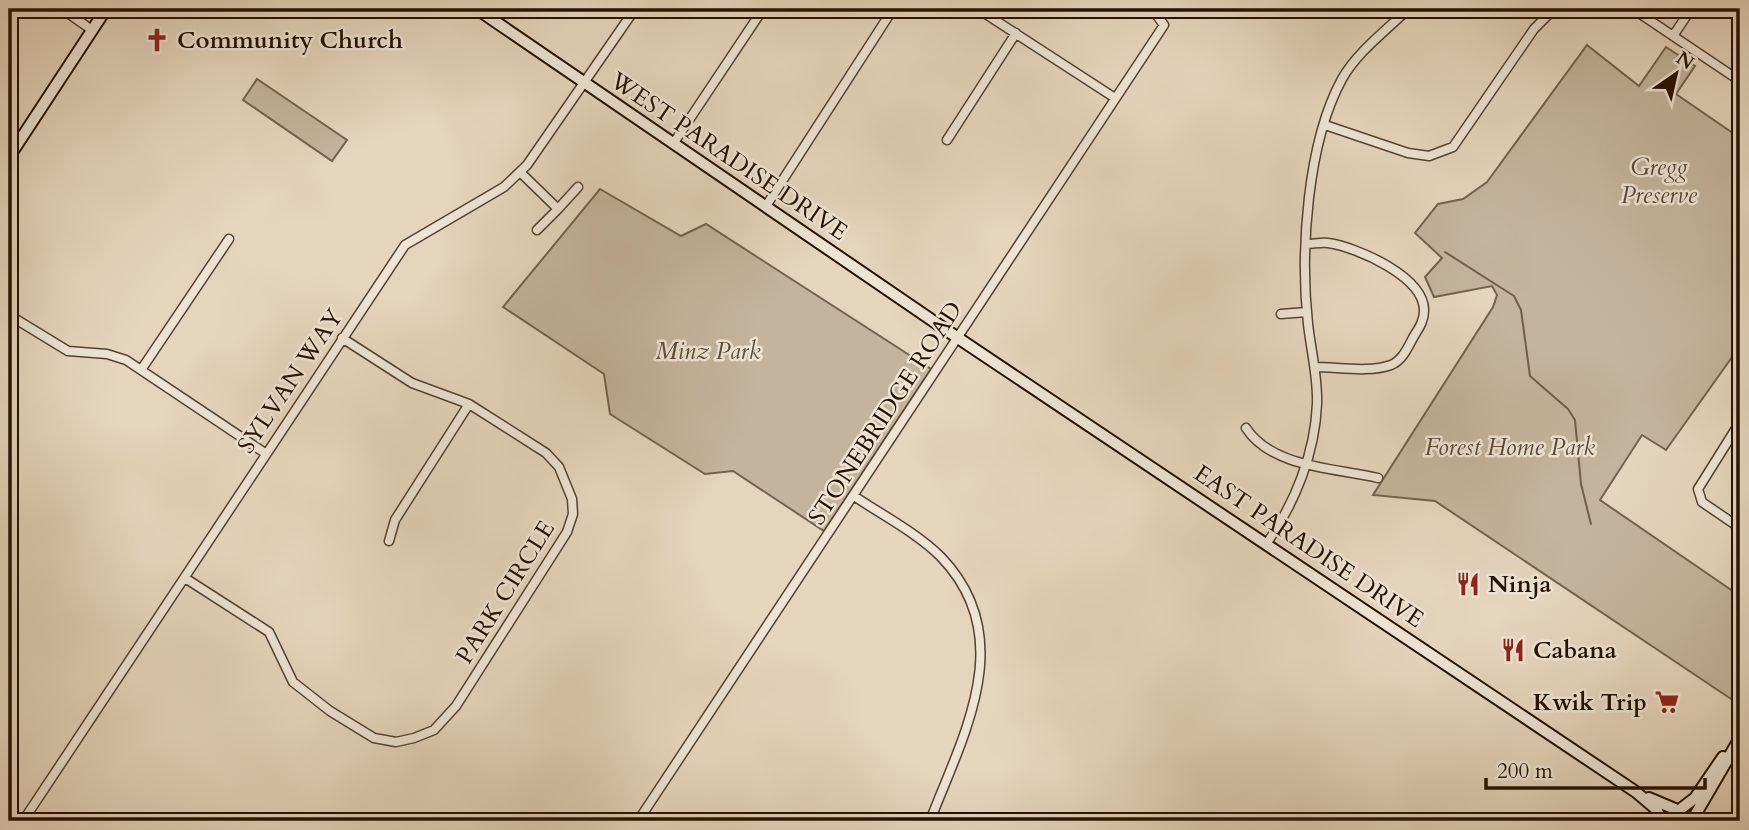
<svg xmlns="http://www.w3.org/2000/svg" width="1749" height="830" viewBox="0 0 1749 830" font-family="Cardo,serif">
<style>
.green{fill:#c4b49d;stroke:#74624f;stroke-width:2}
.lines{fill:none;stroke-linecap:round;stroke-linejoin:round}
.stream{stroke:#715e4b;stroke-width:2}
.street-casing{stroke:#554230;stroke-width:11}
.secondary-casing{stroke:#251101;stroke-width:14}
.street{stroke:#eee4d4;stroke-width:8}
.secondary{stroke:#eee4d4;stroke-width:10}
.labels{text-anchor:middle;stroke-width:5;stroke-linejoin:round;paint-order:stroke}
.poi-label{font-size:24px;font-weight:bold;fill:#251101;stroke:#eee4d4;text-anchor:start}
.street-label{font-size:24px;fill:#251101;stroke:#eee4d4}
.park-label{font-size:24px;font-style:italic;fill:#5d4a38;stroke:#eee4d4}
</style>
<rect width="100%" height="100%" fill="#e5d5bd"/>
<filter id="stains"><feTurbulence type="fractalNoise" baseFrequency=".00286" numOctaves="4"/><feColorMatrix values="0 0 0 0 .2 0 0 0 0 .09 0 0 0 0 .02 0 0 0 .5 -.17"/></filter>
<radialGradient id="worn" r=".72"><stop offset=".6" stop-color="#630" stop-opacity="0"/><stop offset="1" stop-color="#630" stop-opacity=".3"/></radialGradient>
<path class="green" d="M1587,45L1639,86L1666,47L1695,66L1676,94L1740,138V357L1735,353L1666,450L1642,435L1600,500L1740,596V705L1435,501L1373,495L1493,307L1497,295L1492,286L1434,297L1425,277L1442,258L1415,233L1438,204L1463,199L1487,182Z
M257,79L347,140L332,161L243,100Z
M600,189L681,236L706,224L931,369L824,531L733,471L705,474L610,414L604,374L503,307Z"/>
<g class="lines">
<path class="stream" d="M1445,252L1514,296L1521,310L1530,376L1568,409L1575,420L1581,484L1591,524"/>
<g class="street-casing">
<path id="street" d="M62,9L92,30
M978,9L1115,98
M1633,9L1740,81
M1673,36L1691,9
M1325,125L1408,153L1429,156L1453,147L1534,29L1554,9
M947,140L1016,33
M673,144L763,9
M520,172L558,209L537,230
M766,206L893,9
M558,209L578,187
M1307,244C1313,244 1322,242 1328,243C1357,247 1425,277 1424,311C1424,321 1419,328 1414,336C1408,347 1403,360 1391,365C1369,373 1338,367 1315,367
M1281,314L1307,312
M9,315L68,351L107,354L126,360L265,453
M141,370L229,239
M1740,422L1698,489L1702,502L1740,528
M1246,428C1272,468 1336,468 1378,478
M854,496C882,515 917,533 941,557C1019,638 963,735 930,821
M389,541L395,520L469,404
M1267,543C1295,503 1315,453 1317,404C1318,377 1311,351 1308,324C1300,252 1307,143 1342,79C1357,52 1387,30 1408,9
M185,578L269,632L293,682L330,711L374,738L396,742L414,738L434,730L456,706L567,532L573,514L572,499L559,467L546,453L469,404L412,383L342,338
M23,821L405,245L504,187L527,165L635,9
M638,821L1164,25L1152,9"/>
</g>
<g class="secondary-casing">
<path id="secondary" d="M477,9L958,338L1636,792L1656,809L1662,821
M9,157L106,9
M1649,798L1675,809
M1682,808L1695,798L1723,757
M1694,817L1740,738"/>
</g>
<use href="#street" class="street"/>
<use href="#secondary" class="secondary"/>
</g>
<defs>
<g id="church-bare" transform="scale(1.89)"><path d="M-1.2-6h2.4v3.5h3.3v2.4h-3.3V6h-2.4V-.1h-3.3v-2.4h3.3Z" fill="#8f2418" stroke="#eee4d4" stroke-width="2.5" paint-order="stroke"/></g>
<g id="restaurant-bare" transform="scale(1.89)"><path d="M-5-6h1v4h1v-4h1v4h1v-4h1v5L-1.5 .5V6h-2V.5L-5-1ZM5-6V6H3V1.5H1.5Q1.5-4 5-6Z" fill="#8f2418" stroke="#eee4d4" stroke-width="2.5" paint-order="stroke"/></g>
<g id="supermarket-bare" transform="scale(1.89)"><path d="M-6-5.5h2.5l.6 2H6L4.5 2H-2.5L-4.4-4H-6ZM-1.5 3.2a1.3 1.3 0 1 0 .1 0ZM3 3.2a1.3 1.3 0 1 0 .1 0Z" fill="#8f2418" stroke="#eee4d4" stroke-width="2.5" paint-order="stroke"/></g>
</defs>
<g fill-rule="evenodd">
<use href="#church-bare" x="157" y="40"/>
<use href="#restaurant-bare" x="1468" y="584"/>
<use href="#restaurant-bare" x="1513" y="650"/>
<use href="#supermarket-bare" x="1667" y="702"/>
</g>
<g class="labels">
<g class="poi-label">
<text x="177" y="48">Community Church</text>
<text x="1488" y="592">Ninja</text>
<text x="1533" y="658">Cabana</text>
<text x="1647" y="710" text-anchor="end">Kwik Trip</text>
</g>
<g class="street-label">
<text transform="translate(729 156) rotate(34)" y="8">WEST PARADISE DRIVE</text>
<text transform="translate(290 381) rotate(-56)" y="8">SYLVAN WAY</text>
<text transform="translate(885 413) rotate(-57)" y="8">STONEBRIDGE ROAD</text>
<text transform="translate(1309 546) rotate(34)" y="8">EAST PARADISE DRIVE</text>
<text transform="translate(505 592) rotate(-58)" y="8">PARK CIRCLE</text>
</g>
<g class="park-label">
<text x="1659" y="175">Gregg<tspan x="1659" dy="28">Preserve</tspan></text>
<text x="708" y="359">Minz Park</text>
<text x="1510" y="455">Forest Home Park</text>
</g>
</g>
<rect width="1749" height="830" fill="none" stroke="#e5d5bd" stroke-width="35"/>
<rect x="10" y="10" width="1728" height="809" fill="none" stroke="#251101" stroke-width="3.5"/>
<rect x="18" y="18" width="1714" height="795" fill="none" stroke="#251101" stroke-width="2"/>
<g transform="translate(1676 74) rotate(34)" stroke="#eee4d4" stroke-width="5" paint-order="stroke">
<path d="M0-5L12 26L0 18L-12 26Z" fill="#251101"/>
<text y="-10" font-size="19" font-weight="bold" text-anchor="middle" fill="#251101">N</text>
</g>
<path d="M1486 778v10h219v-10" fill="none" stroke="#251101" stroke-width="3.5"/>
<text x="1497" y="778" font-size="21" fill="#251101" stroke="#eee4d4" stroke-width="5" paint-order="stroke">200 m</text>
<rect width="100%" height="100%" filter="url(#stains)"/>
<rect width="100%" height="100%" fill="url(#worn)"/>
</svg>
